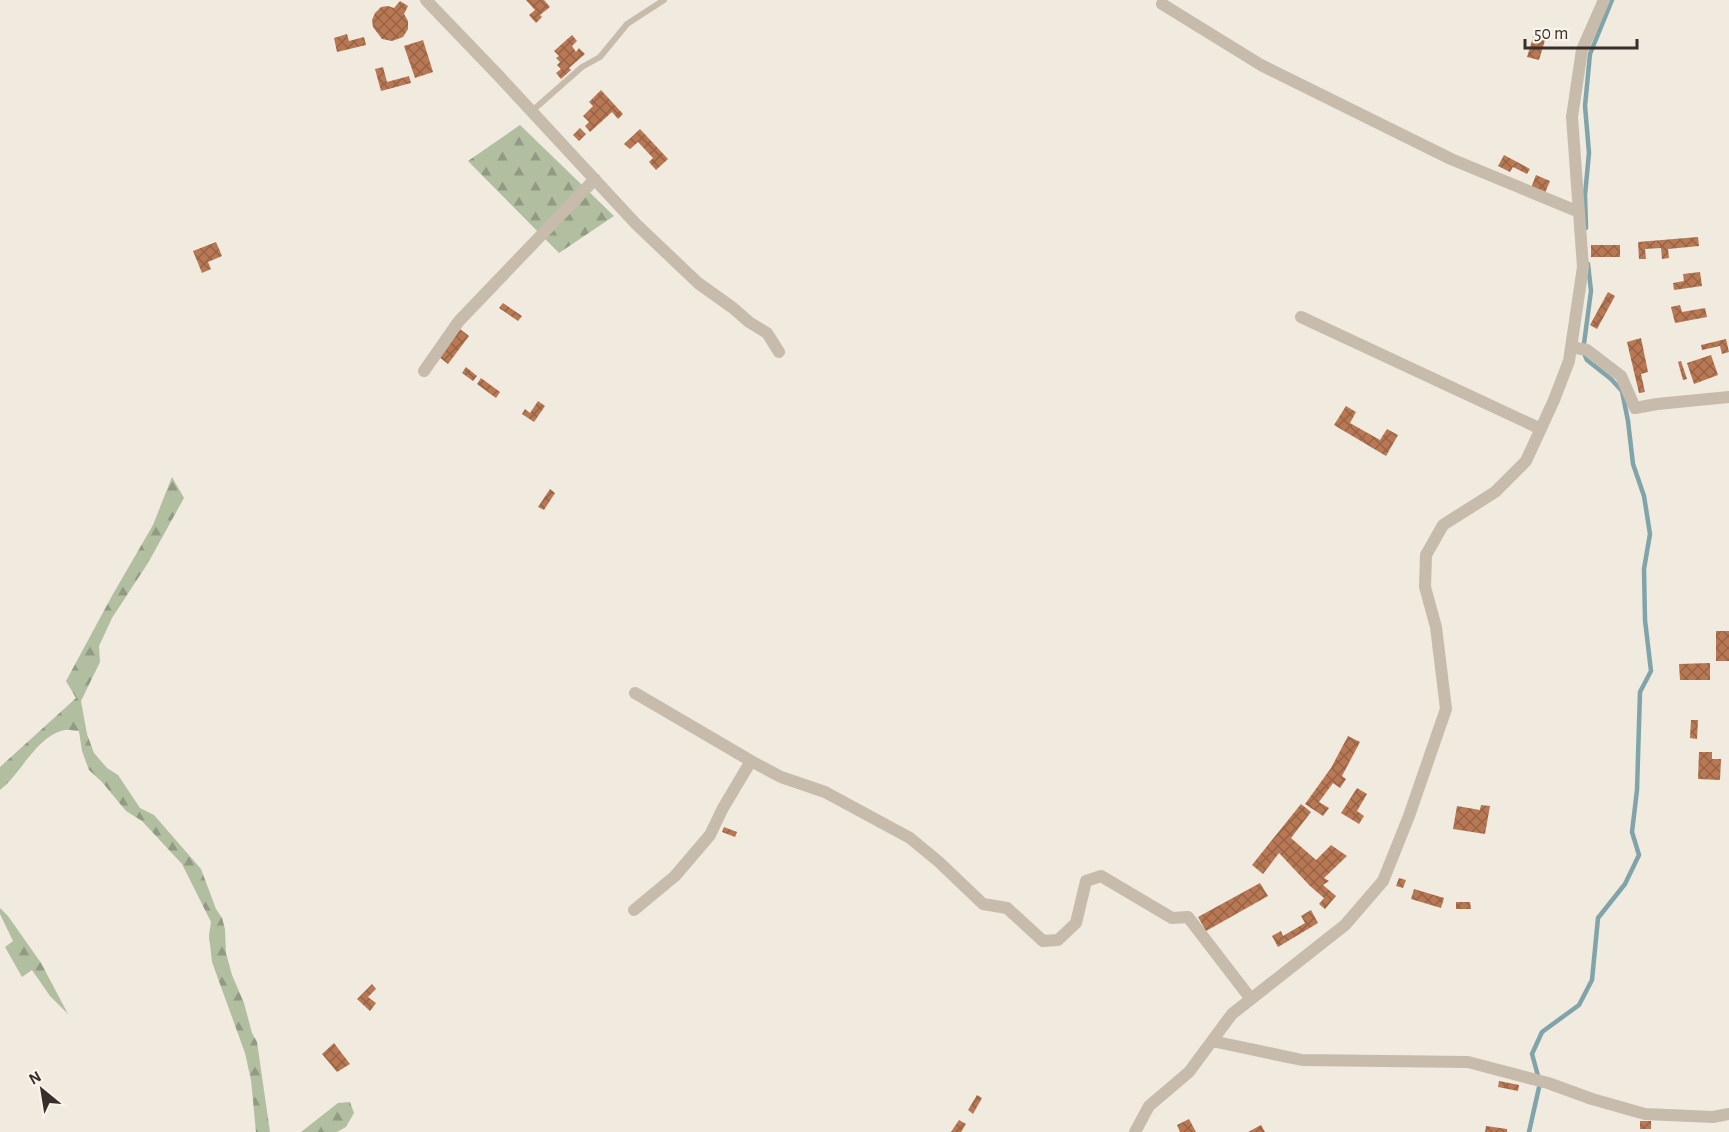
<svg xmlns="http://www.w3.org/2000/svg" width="1729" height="1132" viewBox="0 0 1729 1132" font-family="'Alegreya Sans',sans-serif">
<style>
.forest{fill:url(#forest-firs)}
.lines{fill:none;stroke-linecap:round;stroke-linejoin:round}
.stream{stroke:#81a4aa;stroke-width:4.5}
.building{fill:url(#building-cross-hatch)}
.lane{stroke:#c7bbac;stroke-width:6}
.street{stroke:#c7bbac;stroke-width:12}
</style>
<defs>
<pattern id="forest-firs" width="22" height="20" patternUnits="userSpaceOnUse" patternTransform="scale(1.5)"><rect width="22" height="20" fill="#b1bea0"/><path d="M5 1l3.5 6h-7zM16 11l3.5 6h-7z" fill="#919b83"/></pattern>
<pattern id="building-cross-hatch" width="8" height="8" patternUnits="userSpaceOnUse" patternTransform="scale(1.5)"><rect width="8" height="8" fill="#b97854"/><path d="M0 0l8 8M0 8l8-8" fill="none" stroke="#976346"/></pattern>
</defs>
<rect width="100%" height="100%" fill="#f0eadf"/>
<path class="forest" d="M520,125L614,216L559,253L468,161Z
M172,477L184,498L148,563L112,618L99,646L100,662L81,701L87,734L94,753L107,768L118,775L140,808L154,815L201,869L216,909L222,918L225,929L226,953L232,975L244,1003L252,1033L257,1042L270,1132H256L251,1080L245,1053L212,962L209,935L211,922L182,864L142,821L126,811L102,782L89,770L82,751L79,731C75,731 69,729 65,730C37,735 21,774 0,790V767L76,698L66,681L113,594L153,525Z
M0,908L8,916L41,963L68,1014L50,996L32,970L22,977L5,947L13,941L0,914Z
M350,1102L354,1113L346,1127L337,1132H301L338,1103Z"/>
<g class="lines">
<path class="stream" d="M1586,228L1585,195L1589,153L1585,106L1590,54L1612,0
M1529,1132L1540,1083L1532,1054L1542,1032L1579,1005L1592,980L1598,918L1625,884L1639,855L1632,832L1637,790L1640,692L1651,671L1645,620L1644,569L1650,534L1644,496L1633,464L1628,421L1622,391L1611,379L1587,360L1583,351L1591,291L1588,264"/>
</g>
<path class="building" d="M526,0H544L550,7L540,15L542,17L536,23L529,15L535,10Z
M400,1L408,6L404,14L408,21V29L403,37L392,41L382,39L373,27L372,20L375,13L381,7L388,6L394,8Z
M347,34L349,41L364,37L366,45L337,52L334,38Z
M1534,34L1546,37L1539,60L1527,57Z
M572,35L577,41L572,46L576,52L579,48L585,54L569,68L571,70L561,79L556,73L561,69L557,65L560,62L556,58L559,56L554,51Z
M423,40L433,72L415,78L404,46Z
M383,67L387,82L409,76L411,83L381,91L375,69Z
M601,90L623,114L618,119L612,112L590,132L585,126L589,122L583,116L593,106L589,102Z
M580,128L586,134L579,141L573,135Z
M640,129L668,159L656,170L649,162L653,158L638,142L630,149L624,144Z
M1504,155L1530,169L1527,174L1513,167L1510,172L1498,166Z
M1536,175L1550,181L1545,193L1531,188Z
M1698,237L1699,246L1668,249L1669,258L1662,259L1661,248L1645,249L1646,259H1639L1638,242Z
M216,242L222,256L208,262L211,269L202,273L193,251Z
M1591,245H1620V257H1591Z
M1700,272L1702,286L1674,290L1673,283L1684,281L1683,274Z
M1608,292L1615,296L1597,329L1590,325Z
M503,303L522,316L518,321L499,308Z
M1680,305L1682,312L1705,308L1707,317L1675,323L1671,307Z
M460,329L469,336L448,364L439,357Z
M1641,338L1648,372L1641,374L1645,392L1639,393L1627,342Z
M1726,339L1729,352L1722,354L1720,346L1702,350L1701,345Z
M1711,355L1718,375L1694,384L1687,363Z
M1681,361L1687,379L1683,380L1678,362Z
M466,367L477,376L473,381L462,373Z
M481,378L500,392L496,398L477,384Z
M538,401L545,406L534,422L522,414L525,409L530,413Z
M1346,406L1356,412L1350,423L1380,440L1387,429L1398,435L1386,456L1334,425Z
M550,489L555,493L544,510L538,507Z
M1716,631H1729V661H1716Z
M1710,663V680H1680L1679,664Z
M1691,720H1698L1697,739L1690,738Z
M1348,736L1360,742L1342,776L1346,779L1340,788L1333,783L1319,802L1329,808L1323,816L1305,804L1331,768Z
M1699,752H1712V759H1721L1720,780L1698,779Z
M1357,788L1367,794L1357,811L1364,816L1359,824L1341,813Z
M1301,804L1311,812L1291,838L1316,860L1331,845L1347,856L1324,878L1329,881L1323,885L1336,896L1325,909L1319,904L1324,898L1310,886L1279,853L1263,874L1252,865Z
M1481,805L1490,806L1485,834L1453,829L1457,806L1480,810Z
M724,827L737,832L735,837L722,832Z
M1399,878L1406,880L1403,888L1396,886Z
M1260,883L1268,896L1206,931L1198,917Z
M1414,889L1444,898L1441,908L1411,899Z
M1456,902H1470L1471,909H1456Z
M1311,910L1318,923L1278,947L1272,936L1281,931L1283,936L1305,923L1301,916Z
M372,984L376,989L368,997L376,1003L370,1011L357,999Z
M334,1043L350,1064L337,1072L322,1054Z
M1499,1081L1519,1085L1518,1091L1498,1087Z
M977,1095L982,1098L973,1114L968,1110Z
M1189,1119L1196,1132H1180L1177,1125Z
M959,1120L966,1124L961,1132H951Z
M1640,1121H1651V1129H1640Z
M1261,1125L1265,1132H1248Z
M1486,1126L1507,1129V1132H1485Z"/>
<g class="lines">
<path class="lane" d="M532,111L582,67L600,57L627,24L664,0"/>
<path class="street" d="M426,0L497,74L636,224L698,283L733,308L749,322L767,333L779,352
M1162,4L1261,65L1451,159L1579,212
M1301,317L1541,429
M1571,347L1587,350L1621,376L1635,408L1657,404L1729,397
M424,371L459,321L595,179
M635,693L751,761
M634,910L675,876L710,835L723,808L751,761L781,777L825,792L910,838L939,862L983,904L1007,908L1043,941L1058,940L1076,923L1086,881L1101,876L1172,918L1188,917L1251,999
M1212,1041L1302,1060L1468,1062L1548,1083L1592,1099L1645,1114L1713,1117L1729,1114
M1135,1132L1149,1106L1189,1072L1232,1014L1345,925L1383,881L1409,816L1446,709L1436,627L1425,587L1426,555L1443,525L1495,492L1526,461L1554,400L1569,361L1583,267L1572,117L1582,50L1604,0"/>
</g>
<g transform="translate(42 1090) rotate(330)" stroke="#f8f4eb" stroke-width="4.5" paint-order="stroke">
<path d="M0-4.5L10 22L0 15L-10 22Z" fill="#362f2a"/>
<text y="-9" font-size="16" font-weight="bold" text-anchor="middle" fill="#362f2a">N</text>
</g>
<path d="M1525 39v9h112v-9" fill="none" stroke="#362f2a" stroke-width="3"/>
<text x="1534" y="39" font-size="18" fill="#362f2a" stroke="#f8f4eb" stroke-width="4.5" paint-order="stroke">50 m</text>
</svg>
